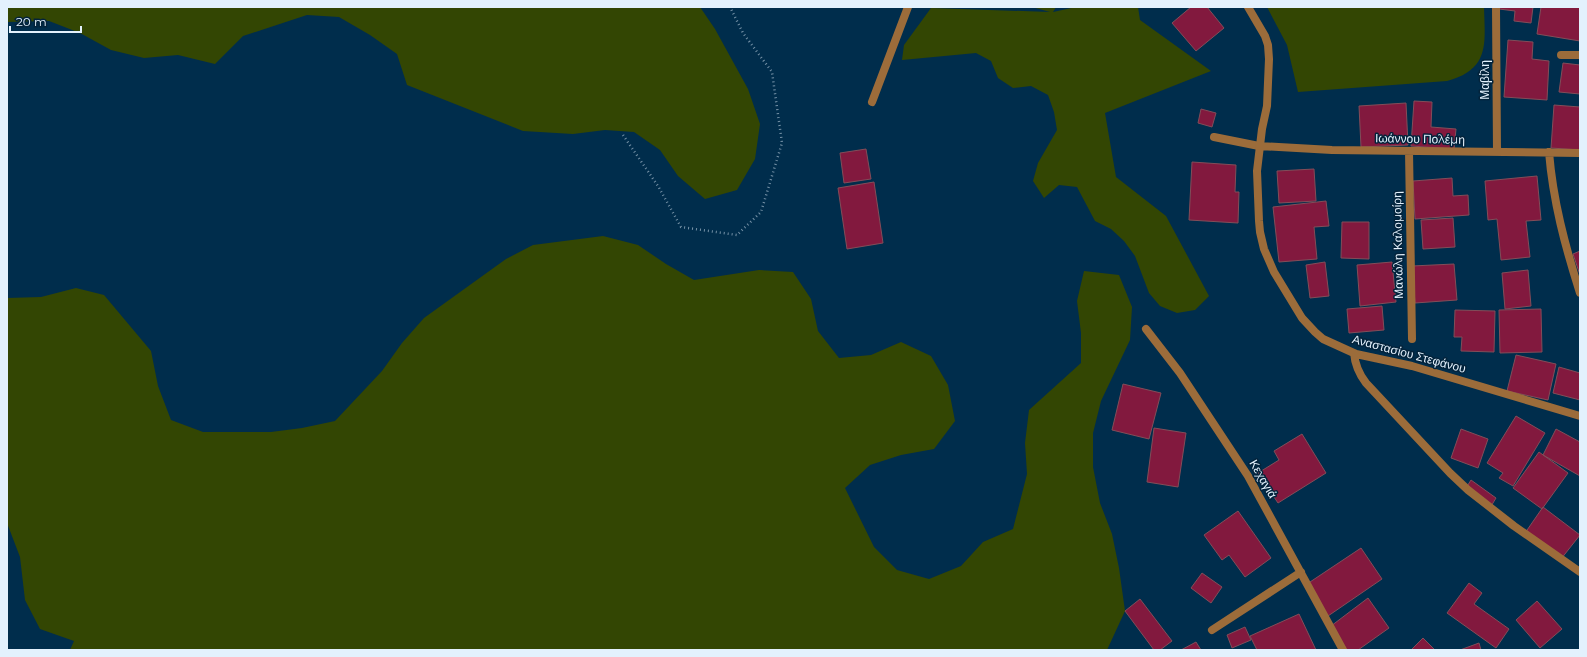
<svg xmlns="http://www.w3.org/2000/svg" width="1587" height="657" viewBox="0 0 1587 657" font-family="Montserrat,sans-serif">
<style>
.green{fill:#334603}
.building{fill:#82193e;stroke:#824d59}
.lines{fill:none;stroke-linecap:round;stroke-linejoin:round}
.path{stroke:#7592a7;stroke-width:2.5;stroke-dasharray:1 3;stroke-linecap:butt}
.lane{stroke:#9c6c3a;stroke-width:8}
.street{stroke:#9c6c3a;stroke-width:8}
.labels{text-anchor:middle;stroke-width:3;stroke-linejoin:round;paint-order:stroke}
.street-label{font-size:12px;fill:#e3f1fd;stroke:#03233b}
</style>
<rect width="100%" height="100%" fill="#002d4c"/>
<path class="green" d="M7,7H700L715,29L748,89L760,124L755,159L737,190L705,199L678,176L660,150L634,132L605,130L573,134L523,131L407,85L397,54L370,35L339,17L307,15L243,36L215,64L178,55L144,58L111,50L80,33L49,21L7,22Z
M1032,7H1056L1053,12L1076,7H1138L1140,20L1211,71L1105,113L1116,177L1166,216L1209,296L1195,310L1177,313L1160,306L1149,293L1135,256L1124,241L1111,229L1095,221L1077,187L1059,185L1044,198L1033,181L1038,163L1057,130L1054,112L1048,95L1031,86L1013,88L998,78L991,61L976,53L902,60L904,45L931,8L1050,12Z
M1267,7H1484C1485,44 1490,69 1447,81L1298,92L1287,45Z
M603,236L638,245L666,264L694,280L759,270L793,272L811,299L818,331L839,358L871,355L901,342L931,356L948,385L955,421L934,449L901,455L870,465L845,488L874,547L897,570L929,579L961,566L983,542L1013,529L1027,474L1025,443L1029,410L1081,363V333L1077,301L1084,271L1119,275L1132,307L1130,340L1101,401L1093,433V467L1100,503L1112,534L1119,568L1125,611L1107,650H70L74,641L40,629L25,600L20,557L7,523V298L41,297L76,288L104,295L151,351L158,386L171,420L203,432H271L302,428L335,421L382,371L402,343L424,318L506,259L533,245Z"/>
<path class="building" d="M1191,7H1207L1224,28L1196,51L1172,23Z
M1499,7H1533L1531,23L1514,21L1515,11L1499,9Z
M1541,7H1580V41L1537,34Z
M1508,40L1533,42L1532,59L1549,61L1547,100L1504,97Z
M1563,63L1580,65V94L1559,92Z
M1414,101L1432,102L1431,127L1456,129L1454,149L1411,146Z
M1406,103L1408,145L1361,147L1359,106Z
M1554,105L1580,107V150L1551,148Z
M1201,109L1216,113L1212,127L1198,123Z
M866,149L871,179L844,183L840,153Z
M1192,162L1236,165L1235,192H1239L1238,223L1189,220Z
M1314,169L1316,201L1279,203L1277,171Z
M1537,176L1541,220L1526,221L1530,257L1501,260L1497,219L1488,220L1485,181Z
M1452,178L1453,196L1468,195L1469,215L1415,219L1413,181Z
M874,182L883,243L847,249L838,188Z
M1326,201L1329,226L1314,227L1317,259L1279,262L1273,207Z
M1453,218L1455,247L1423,249L1421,220Z
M1342,222H1369V259L1341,258Z
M1580,251V275L1573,254Z
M1325,262L1329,296L1310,298L1306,265Z
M1392,262L1396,302L1360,306L1357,265Z
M1454,264L1457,300L1415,303L1412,266Z
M1528,270L1531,306L1505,309L1502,273Z
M1382,306L1384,330L1349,333L1347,309Z
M1541,309L1542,352L1500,353L1499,310Z
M1455,310L1495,311L1494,352L1461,351L1462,337H1454Z
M1516,355L1556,364L1548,400L1507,391Z
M1559,367L1580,373V400L1553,393Z
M1123,384L1161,393L1149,439L1112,430Z
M1516,416L1545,433L1513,486L1499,478L1503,473L1487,463Z
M1154,428L1186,433L1178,487L1147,482Z
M1461,429L1488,439L1478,468L1451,458Z
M1556,429L1580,442V476L1543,455Z
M1302,434L1326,473L1278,503L1258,473L1279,460L1274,451Z
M1539,452L1568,473L1542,509L1513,488Z
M1471,480L1496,498L1490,508L1466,488Z
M1543,507L1580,535L1561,559L1525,533Z
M1238,511L1271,558L1245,577L1229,555L1222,560L1204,535Z
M1361,548L1382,579L1328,616L1307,584Z
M1202,573L1222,587L1211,603L1191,588Z
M1469,583L1482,593L1474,604L1509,629L1496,648L1447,613Z
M1368,598L1389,628L1358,650H1347L1331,626Z
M1140,599L1172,641L1160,650H1154L1125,611Z
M1537,601L1562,629L1540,648L1516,620Z
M1299,614L1316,650H1257L1250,636Z
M1245,627L1251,640L1232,648L1227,635Z
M1423,638L1435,650H1411Z
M1196,642L1201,650H1181Z
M1479,643L1481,650H1460Z"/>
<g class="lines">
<path class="path" d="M623,135L658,186L681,227L737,235L761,212L782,143L772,72L743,33L730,7"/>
<path class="lane" d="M872,102L908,7
M1214,137L1259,146"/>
<path class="street" d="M1248,7L1265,36L1268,45L1269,59L1267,106L1262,129L1257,171L1259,221L1260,232L1264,249L1274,272L1302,318L1315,332L1323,339L1356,354L1412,366L1580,416
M1496,7L1497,152
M1561,55H1580
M1259,146L1332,150L1580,153
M1409,151L1412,339
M1549,152C1553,201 1565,246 1580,293
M1146,329L1180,373L1248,476L1343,650
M1354,353C1355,365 1359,374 1366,383L1450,473L1468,490L1514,526L1580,572
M1212,630L1301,572"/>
</g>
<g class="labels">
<g class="street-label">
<text transform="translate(1485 80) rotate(-90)" y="4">Μαβίλη</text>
<text transform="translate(1420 139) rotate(1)" y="4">Ιωάννου Πολέμη</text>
<text transform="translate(1398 245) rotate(-91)" y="4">Μανώλη Καλομοίρη</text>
<text transform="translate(1409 354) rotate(15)" y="4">Αναστασίου Στεφάνου</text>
<text transform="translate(1263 479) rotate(60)" y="4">Κεχαγιά</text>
</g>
</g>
<rect width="1587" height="657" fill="none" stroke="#e3f1fd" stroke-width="16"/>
<path d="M10 26v6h71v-6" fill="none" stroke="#e3f1fd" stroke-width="2"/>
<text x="16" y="26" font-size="12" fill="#e3f1fd" stroke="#03233b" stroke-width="3" paint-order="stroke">20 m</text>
</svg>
